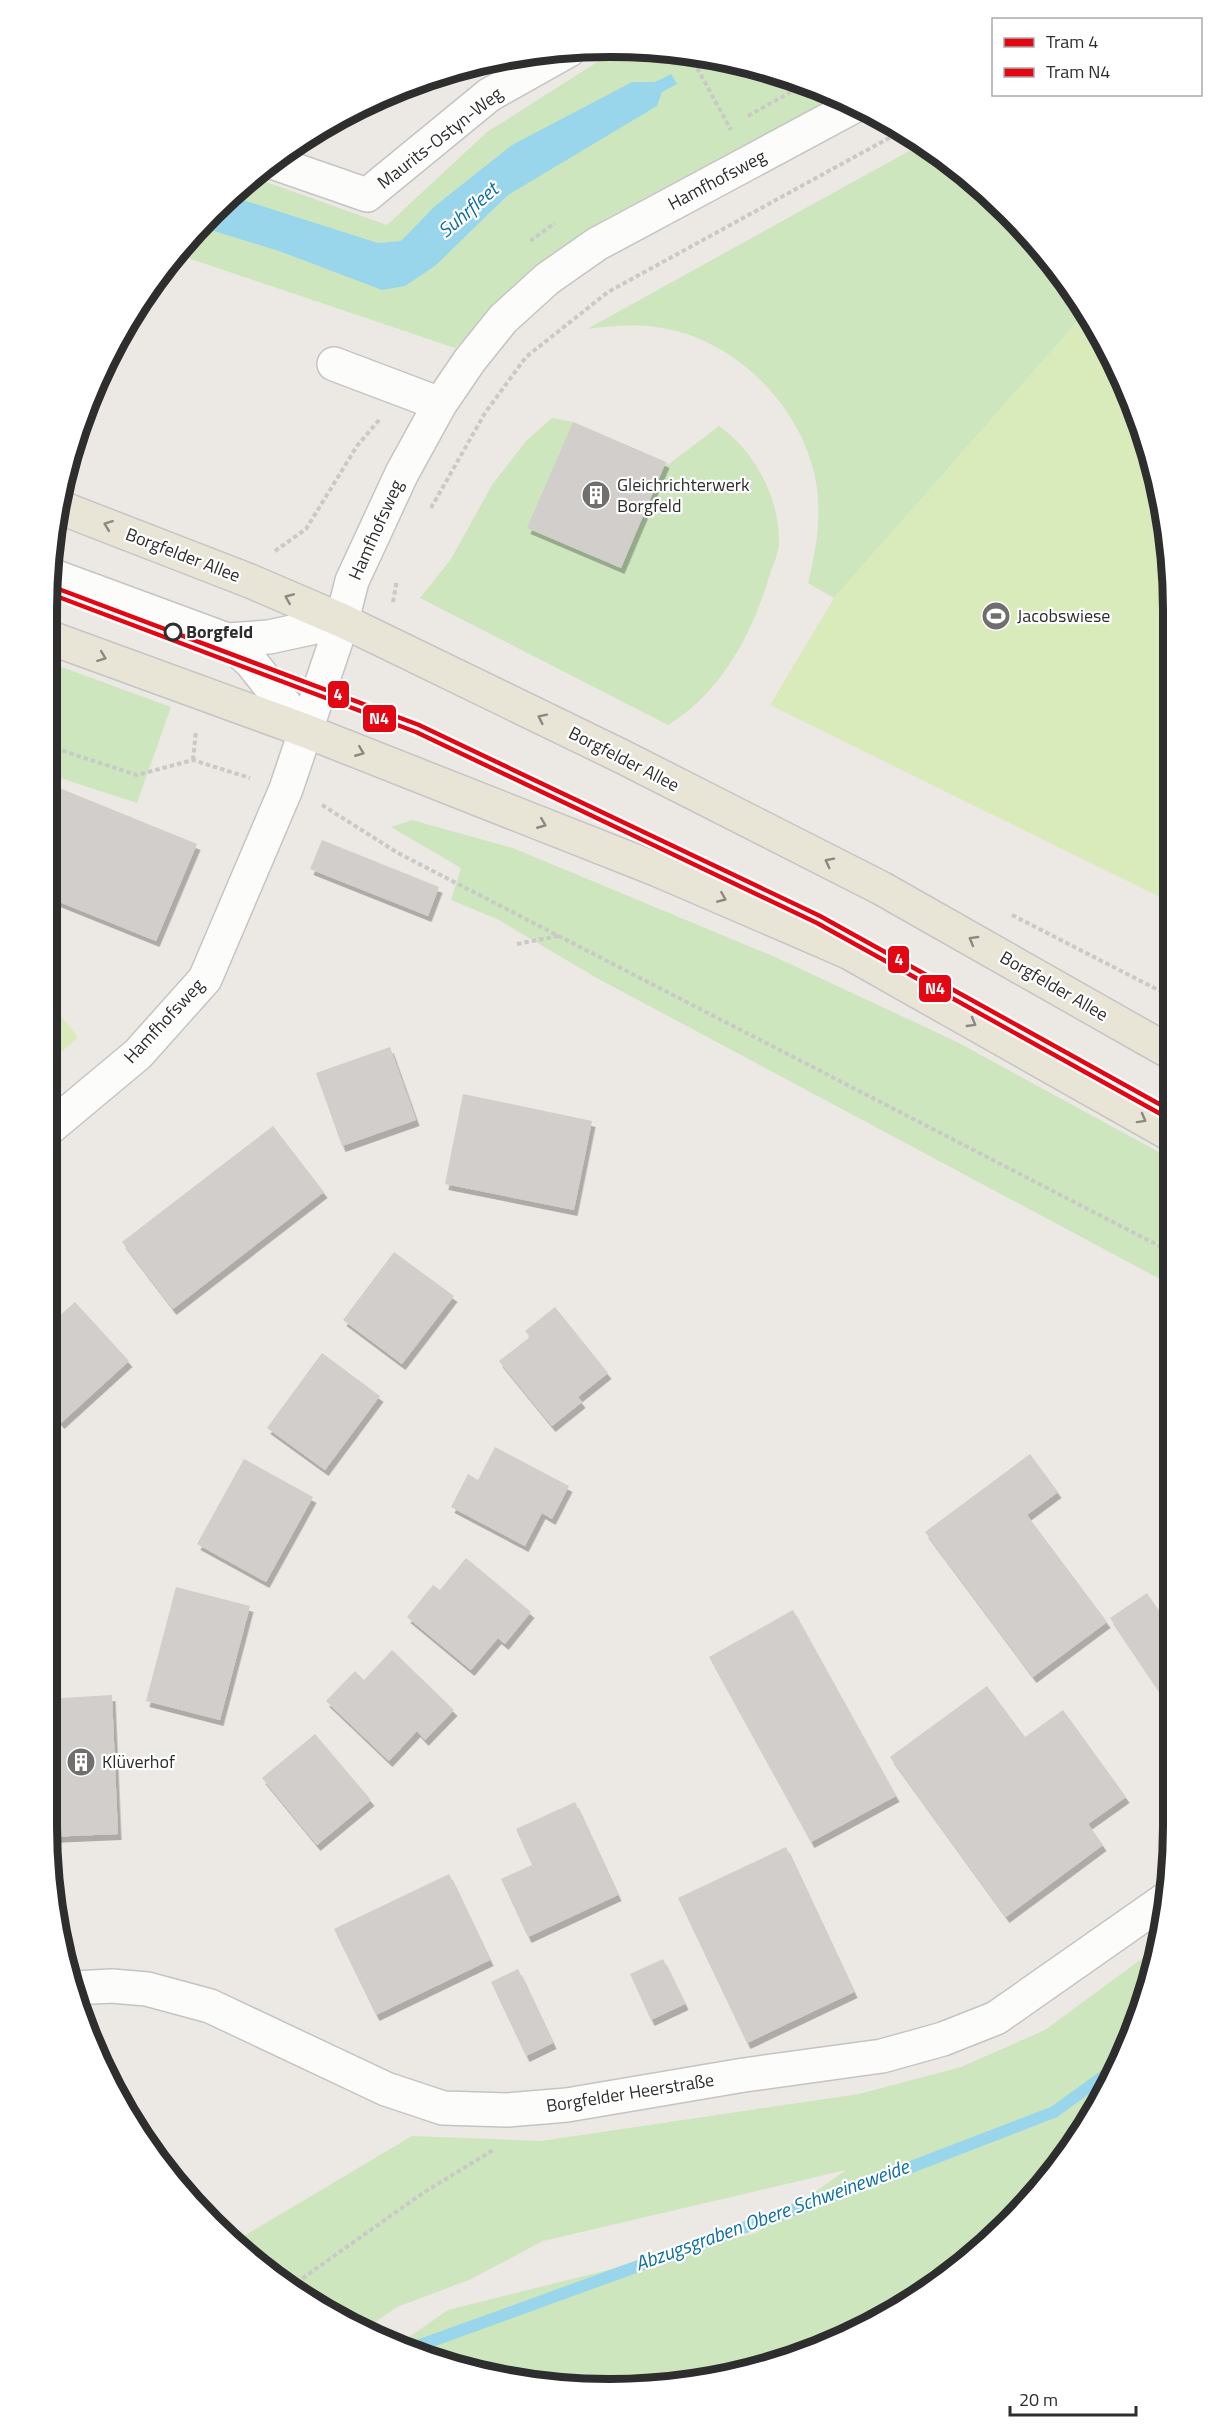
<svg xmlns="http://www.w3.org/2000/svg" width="1220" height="2436" viewBox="0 0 1220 2436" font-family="'Titillium Web',sans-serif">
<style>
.green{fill:#cee6be}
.pitch{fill:#d9eabb}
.water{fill:#99d6ec}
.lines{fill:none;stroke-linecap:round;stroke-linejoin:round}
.stream{stroke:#99d6ec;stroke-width:12}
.building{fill:#d1cecb;filter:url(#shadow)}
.minor-casing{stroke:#c5c4c5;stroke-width:36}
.major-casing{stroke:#c6c5c4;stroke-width:36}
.path{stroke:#c9c9c8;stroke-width:4;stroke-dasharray:4.5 3;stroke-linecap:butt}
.minor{stroke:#fcfcfb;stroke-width:33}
.major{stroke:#e8e4d6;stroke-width:33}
.tram-1-casing{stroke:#fff;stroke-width:9}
.tram-2-casing{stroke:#fff;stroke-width:9}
.tram-1{stroke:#e30613;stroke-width:4.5}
.tram-2{stroke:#e30613;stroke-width:4.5}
.oneway{stroke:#8b8982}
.stop-dot{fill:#fff;stroke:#2e2e2e;stroke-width:3}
.labels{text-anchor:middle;stroke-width:4.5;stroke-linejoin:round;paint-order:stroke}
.street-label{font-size:18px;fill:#2e2e2e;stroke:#fff}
.poi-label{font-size:18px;fill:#2e2e2e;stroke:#fff;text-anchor:start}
.stop-label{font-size:18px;font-weight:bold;fill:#2e2e2e;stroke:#fff;text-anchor:start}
.water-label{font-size:20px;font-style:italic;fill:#0d6fa3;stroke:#fff}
.rim{fill:none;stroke:#2e2e2e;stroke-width:8}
.line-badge{stroke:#fff;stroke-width:2}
.badge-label{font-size:16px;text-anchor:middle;font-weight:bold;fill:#fff}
</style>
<defs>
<filter id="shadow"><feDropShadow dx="3.5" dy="6" stdDeviation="0" flood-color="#0004"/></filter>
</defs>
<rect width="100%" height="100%" fill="#ece8e4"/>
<path class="green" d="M637,48L756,66L836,96L607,218L553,253L455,348L176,254L238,187L252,177L387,225L487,132L616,50L627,54Z
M920,145L981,186L1057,267L1084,314L834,598L808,583C816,551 821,521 817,488C806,409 735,337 656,327C632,324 610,326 587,329Z
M552,418L573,422L669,464L719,426C755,451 780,499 779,543C779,553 773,565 770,574C753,633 721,693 668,725L420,598L451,559L492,485L526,441Z
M48,662L171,707L137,803L48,774Z
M412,820L513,848L775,957L957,1042L1170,1158L1171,1285L595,977L497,919L451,900L461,868L391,827Z
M1159,1946L1154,1972L1116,2075L1009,2224L859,2332L683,2385L500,2379L402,2342L448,2310L756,2233L846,2170L543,2241L469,2280L397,2307L367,2328L328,2314L232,2243L412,2136L541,2141L859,2094L961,2067L1045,2030Z"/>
<path class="pitch" d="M1084,314L1131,395L1169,537L1170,902L770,705L834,598Z
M47,999L78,1037L47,1065Z"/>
<path class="water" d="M671,74L677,84L662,92L657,106L508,195L435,266L405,286L382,290L279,251L201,227L230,196L378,243L401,241L435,206L512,145L632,82H655Z"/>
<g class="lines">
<path class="stream" d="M415,2347L906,2169L1054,2112L1119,2065"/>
</g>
<path class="building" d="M573,422L666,462L621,568L527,528Z
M47,783L197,844L156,941L47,897Z
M322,840L439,887L428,916L310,869Z
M390,1047L416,1120L342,1146L316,1073Z
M463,1094L592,1121L574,1210L445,1184Z
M273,1126L324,1192L173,1309L122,1242Z
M394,1252L454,1296L402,1364L343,1320Z
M75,1302L129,1361L61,1423L47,1407V1327Z
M555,1307L608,1373L578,1397L582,1402L552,1426L499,1361L530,1337L525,1331Z
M322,1353L380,1396L325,1470L267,1428Z
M495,1447L569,1486L552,1519L542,1513L525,1546L451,1507L468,1474L478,1480Z
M1030,1454L1058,1492L1027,1515L1107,1622L1033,1677L925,1532Z
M244,1459L313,1497L266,1582L197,1544Z
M466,1558L531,1612L505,1644L498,1638L471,1670L407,1617L433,1585L440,1590Z
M176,1587L250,1606L220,1720L146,1701Z
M1147,1593L1172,1630V1710L1110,1618Z
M793,1610L896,1796L811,1842L709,1657Z
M392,1650L454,1710L425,1740L417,1731L389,1761L326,1701L355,1671L364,1680Z
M987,1686L1025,1737L1063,1710L1126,1797L1088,1824L1103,1845L1006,1917L890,1757Z
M112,1695L118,1834L48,1837L47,1699Z
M315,1734L371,1800L317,1845L262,1778Z
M575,1802L618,1895L528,1937L501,1879L532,1865L516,1829Z
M786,1847L854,1992L747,2043L678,1898Z
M449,1874L490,1960L376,2015L334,1929Z
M663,1959L685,2004L651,2020L630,1974Z
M518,1969L553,2043L526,2056L491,1982Z"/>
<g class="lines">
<g class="minor-casing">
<path id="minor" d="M272,162L367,195L489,95L569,50
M334,364L440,404
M48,574L227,640L251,662L306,731
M227,640L269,637L343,621
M47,1130L138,1054L205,979L286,789L339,632L352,581L402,473L440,404L470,360L503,319L547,279L597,244L858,104
M73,1988L112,1986L147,1989L210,2006L386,2089L443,2108L507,2110L567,2105L744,2075L882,2056L943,2039L996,2018L1166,1899"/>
</g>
<g class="major-casing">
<path id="major" d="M59,507L250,581L343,621L621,756L881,888L1170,1052
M48,637L306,731L658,870L848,952L1170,1134"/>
</g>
<path class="path" d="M690,55L731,130
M748,116L805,84
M530,241L555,223
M431,508L485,413L526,357L608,292L900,132
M275,551L306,529L357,446L379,420
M393,602L397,580
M48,746L137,775L193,760L250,778
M193,760L196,731
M322,805L398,853L1171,1252
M1012,915L1170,996
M517,944L558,936
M290,2287L423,2193L495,2149"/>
<use href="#minor" class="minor"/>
<use href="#major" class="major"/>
<g class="tram-1-casing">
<path id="tram-1" d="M48,585L419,725L820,916L1170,1110"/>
</g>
<g class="tram-2-casing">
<path id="tram-2" d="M48,593L416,732L817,923L1166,1117"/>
</g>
<use href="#tram-1" class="tram-1"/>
<use href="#tram-2" class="tram-2"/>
</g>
<defs><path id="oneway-chevron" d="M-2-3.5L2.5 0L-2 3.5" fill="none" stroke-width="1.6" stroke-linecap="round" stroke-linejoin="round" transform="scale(1.5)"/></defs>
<g class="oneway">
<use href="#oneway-chevron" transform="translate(108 525) rotate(-159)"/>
<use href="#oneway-chevron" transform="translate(289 598) rotate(-157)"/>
<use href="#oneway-chevron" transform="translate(102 657) rotate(21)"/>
<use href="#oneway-chevron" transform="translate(542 718) rotate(-154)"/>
<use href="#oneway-chevron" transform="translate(360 752) rotate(22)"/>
<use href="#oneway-chevron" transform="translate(542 824) rotate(22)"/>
<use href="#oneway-chevron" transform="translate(829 862) rotate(-153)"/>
<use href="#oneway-chevron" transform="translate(722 898) rotate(23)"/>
<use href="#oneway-chevron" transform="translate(973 940) rotate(-150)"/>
<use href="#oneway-chevron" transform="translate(972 1023) rotate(30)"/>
<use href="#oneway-chevron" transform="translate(1142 1119) rotate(29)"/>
</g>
<defs>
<g id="building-disc" transform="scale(1.5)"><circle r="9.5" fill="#706f6e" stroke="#fff"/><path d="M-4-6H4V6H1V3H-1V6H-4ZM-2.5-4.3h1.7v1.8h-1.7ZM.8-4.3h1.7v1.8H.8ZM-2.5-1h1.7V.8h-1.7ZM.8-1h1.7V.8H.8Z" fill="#fff"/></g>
<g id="stadium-disc" transform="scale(1.5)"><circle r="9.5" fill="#706f6e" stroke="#fff"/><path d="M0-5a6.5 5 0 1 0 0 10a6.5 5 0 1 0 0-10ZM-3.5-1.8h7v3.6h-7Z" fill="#fff"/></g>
</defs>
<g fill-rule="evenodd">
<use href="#building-disc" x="596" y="495"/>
<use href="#stadium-disc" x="996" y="616"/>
<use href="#building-disc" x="81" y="1762"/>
</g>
<circle class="stop-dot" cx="173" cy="632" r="8"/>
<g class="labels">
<g class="street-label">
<text transform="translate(440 138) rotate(-38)" y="6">Maurits-Ostyn-Weg</text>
<text transform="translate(717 180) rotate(-28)" y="6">Hamfhofsweg</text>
<text transform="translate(376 530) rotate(-66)" y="6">Hamfhofsweg</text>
<text transform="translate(183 555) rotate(21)" y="6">Borgfelder Allee</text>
<text transform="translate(624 759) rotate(27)" y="6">Borgfelder Allee</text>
<text transform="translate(1054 986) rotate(30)" y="6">Borgfelder Allee</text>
<text transform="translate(164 1021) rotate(-47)" y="6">Hamfhofsweg</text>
<text transform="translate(630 2093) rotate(-9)" y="6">Borgfelder Heerstraße</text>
</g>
<g class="poi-label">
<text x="617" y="491">Gleichrichterwerk<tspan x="617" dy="21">Borgfeld</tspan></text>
<text x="1017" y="622">Jacobswiese</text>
<text x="102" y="1768">Klüverhof</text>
</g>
<g class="stop-label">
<text x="186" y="638">Borgfeld</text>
</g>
<g class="water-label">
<text transform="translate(468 210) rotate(-41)" y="7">Suhrfleet</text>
<text transform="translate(772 2215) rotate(-20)" y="7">Abzugsgraben Obere Schweineweide</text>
</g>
</g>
<path d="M0 0H1220V2436H0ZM610 57H610A553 553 0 0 1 1163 610V1826A553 553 0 0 1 610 2379H610A553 553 0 0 1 57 1826V610A553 553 0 0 1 610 57Z" fill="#fff" fill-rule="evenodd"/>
<path class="rim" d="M610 57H610A553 553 0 0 1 1163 610V1826A553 553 0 0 1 610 2379H610A553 553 0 0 1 57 1826V610A553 553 0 0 1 610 57Z"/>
<g class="line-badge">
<rect x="327" y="680" width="23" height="29" rx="6" fill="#e30613"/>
<rect x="362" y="704" width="35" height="29" rx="6" fill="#e30613"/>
<rect x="887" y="945" width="23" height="29" rx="6" fill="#e30613"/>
<rect x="918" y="974" width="34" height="29" rx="6" fill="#e30613"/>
</g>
<g class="badge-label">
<text x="338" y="700">4</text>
<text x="379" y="724">N4</text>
<text x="899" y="965">4</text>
<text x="935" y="994">N4</text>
</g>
<rect x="992" y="18" width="210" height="78" fill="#ffffff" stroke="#ababab" stroke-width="1.5"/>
<rect x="1004" y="38" width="30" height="9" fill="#e30613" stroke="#ababab" stroke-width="1.5"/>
<text x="1046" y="48" font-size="18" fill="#2e2e2e">Tram 4</text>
<rect x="1004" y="68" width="30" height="9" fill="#e30613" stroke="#ababab" stroke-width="1.5"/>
<text x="1046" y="78" font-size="18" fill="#2e2e2e">Tram N4</text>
<path d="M1010 2406v9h126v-9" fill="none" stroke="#2e2e2e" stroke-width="3"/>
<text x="1019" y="2406" font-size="18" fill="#2e2e2e" stroke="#ffffff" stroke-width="4.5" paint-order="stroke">20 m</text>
</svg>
